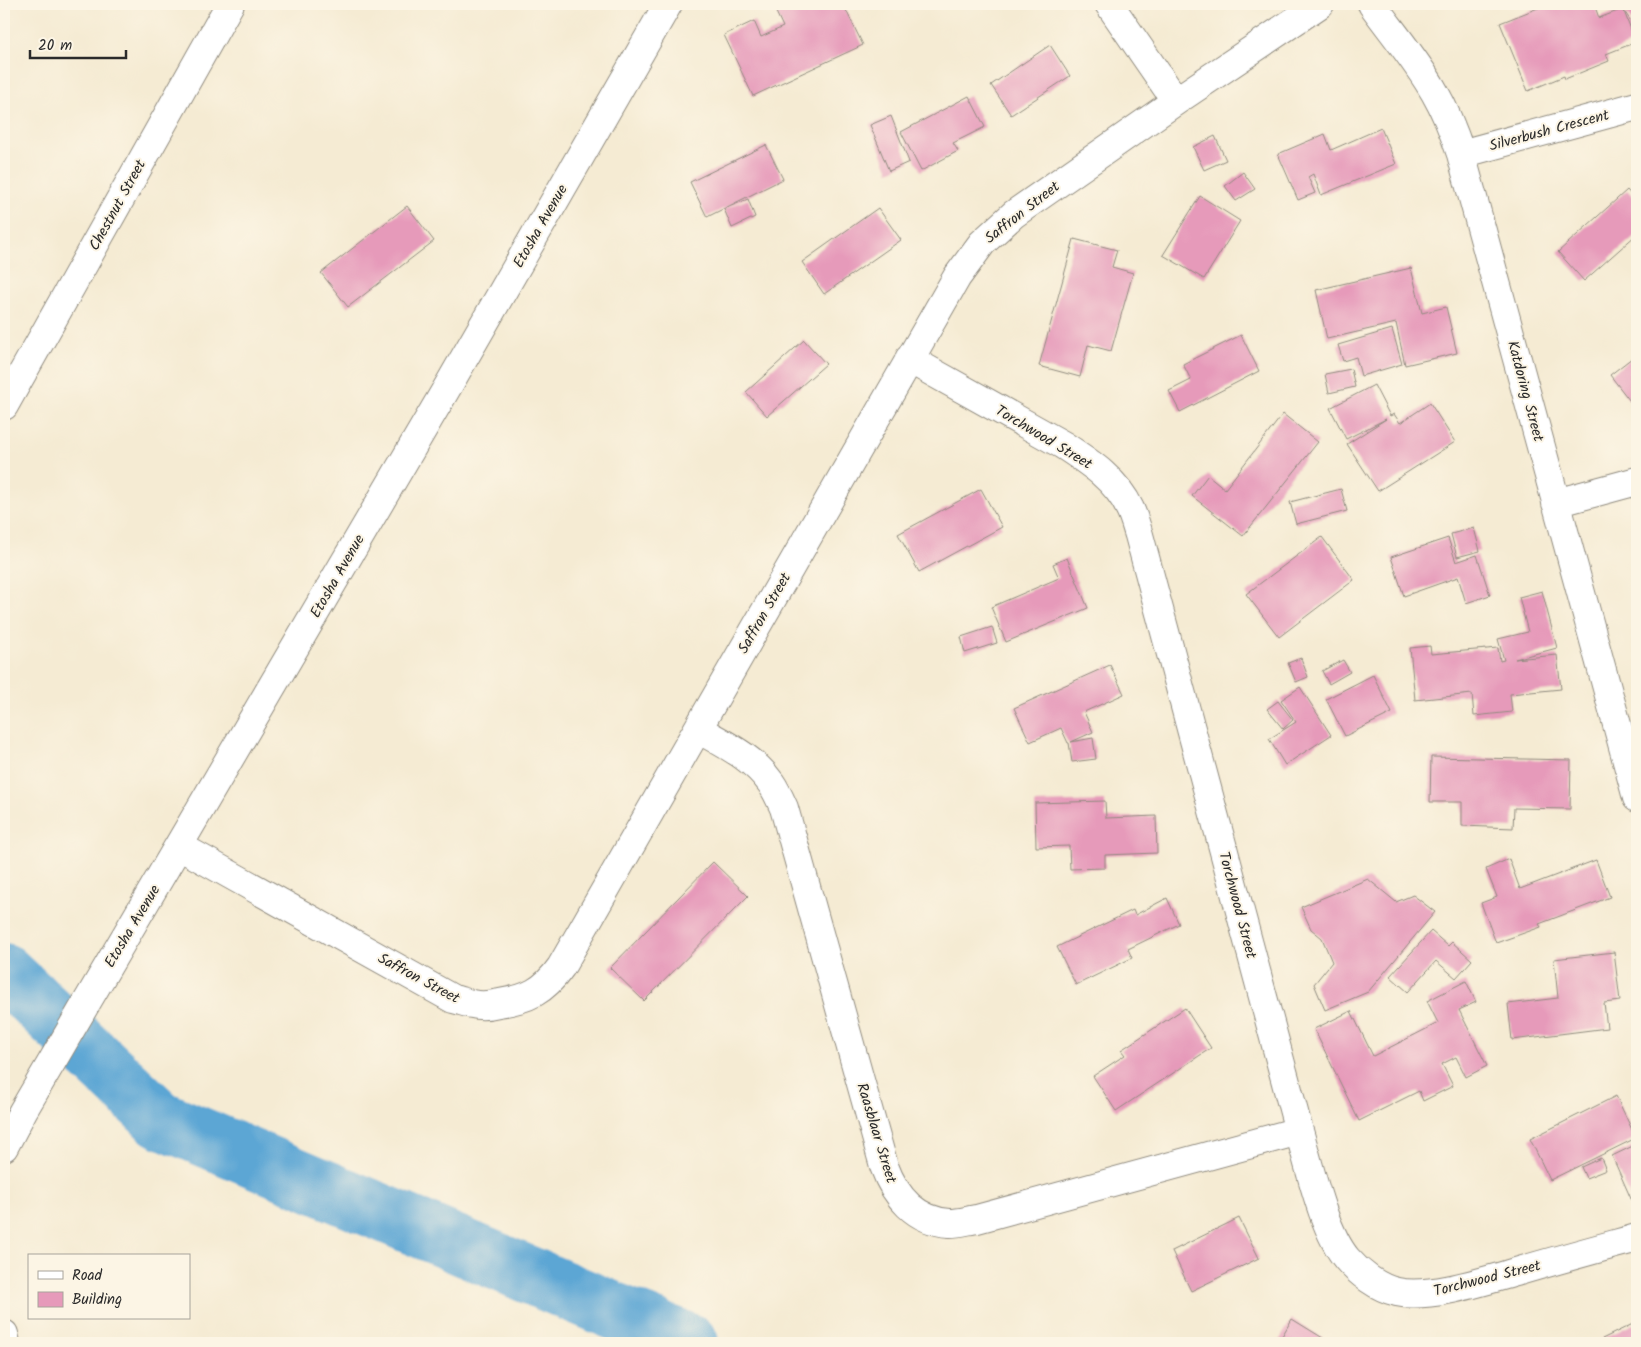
<svg xmlns="http://www.w3.org/2000/svg" width="1641" height="1347" viewBox="0 0 1641 1347" font-family="Kalam,sans-serif">
<style>
.lines{fill:none;stroke-linecap:round;stroke-linejoin:round}
.river{stroke:#5ba6d4;stroke-width:58}
.building{fill:#e69aba}
.street-casing{stroke:#908b7f;stroke-width:30}
.street{stroke:#fff;stroke-width:28}
.labels{text-anchor:middle;stroke-width:4;stroke-linejoin:round;paint-order:stroke}
.street-label{font-size:15px;fill:#2b2b2b;stroke:#fcf5e5}
</style>
<rect width="100%" height="100%" fill="#fcf5e5"/>
<filter id="ink" filterUnits="userSpaceOnUse"><feTurbulence type="fractalNoise" baseFrequency=".02" numOctaves="2"/><feDisplacementMap in="SourceGraphic" scale="10" xChannelSelector="R" yChannelSelector="G"/><feConvolveMatrix kernelMatrix="1 2 1 2 8 2 1 2 1" color-interpolation-filters="sRGB"/></filter>
<filter id="wash" filterUnits="userSpaceOnUse"><feTurbulence type="fractalNoise" baseFrequency=".0096" numOctaves="4" result="noise"/><feDisplacementMap in="SourceGraphic" scale="20" xChannelSelector="R" yChannelSelector="G"/><feGaussianBlur stdDeviation="1.12" result="paint"/><feColorMatrix in="noise" values="0 0 0 0 0 0 0 0 0 0 0 0 0 0 0 0 0 1.4 0 .05"/><feComposite in="paint" operator="in"/></filter>
<g filter="url(#wash)">
<rect width="100%" height="100%" fill="#f5ebd3"/>
<g class="lines">
<path class="river" d="M4,972L160,1119L690,1343"/>
</g>
<g id="blocks">
<path class="building" d="M793,4H843L863,45L753,96L724,35L754,21L761,37L783,27L776,12Z
M1548,4H1594L1599,18L1623,9L1636,42L1606,54L1609,61L1565,79L1564,76L1528,91L1500,23Z
M1635,4H1637V30L1624,11Z
M1050,45L1070,76L1011,115L991,85Z
M969,96L985,127L953,143L958,151L921,171L901,132Z
M891,116L909,162L889,171L870,125Z
M1381,128L1396,164L1321,195L1313,174L1308,177L1315,193L1298,200L1278,154L1325,134L1331,150Z
M1215,136L1226,160L1204,170L1193,147Z
M766,145L783,179L707,217L690,182Z
M1243,172L1255,189L1236,201L1225,186Z
M1627,190L1637,201V234L1584,281L1558,252Z
M1200,196L1240,221L1204,279L1163,255Z
M748,199L755,217L732,228L724,209Z
M407,206L434,241L348,307L321,273Z
M878,208L901,240L824,294L802,262Z
M1074,239L1117,250L1112,267L1133,273L1111,351L1088,345L1080,377L1039,366Z
M1411,268L1422,313L1446,307L1457,353L1405,365L1396,323L1327,339L1316,290Z
M1392,329L1402,364L1361,376L1356,357L1343,361L1338,345Z
M1241,335L1259,371L1180,412L1169,391L1191,380L1183,364Z
M804,340L826,364L767,416L746,392Z
M1637,354V402L1633,405L1610,375Z
M1351,369L1355,387L1329,393L1325,374Z
M1374,385L1390,416L1394,414L1400,423L1430,403L1455,442L1378,491L1347,444L1386,419L1346,439L1330,408Z
M1283,414L1318,442L1243,536L1192,496L1208,475L1225,489Z
M981,489L1002,527L919,572L898,534Z
M1341,489L1347,511L1296,524L1290,502Z
M1474,528L1480,551L1457,557L1451,534Z
M1322,537L1354,580L1279,637L1246,594Z
M1448,538L1456,562L1477,555L1490,595L1466,603L1458,577L1404,596L1391,557Z
M1067,558L1088,608L1006,642L991,607L1059,578L1053,564Z
M1542,591L1557,648L1515,659L1557,655L1561,689L1510,694L1512,712L1474,716L1472,694L1415,700L1410,648L1430,646L1431,654L1498,648L1500,661L1504,660L1498,639L1528,632L1519,597Z
M992,627L997,643L965,653L961,637Z
M1301,658L1308,677L1296,682L1288,663Z
M1343,660L1350,672L1329,684L1322,671Z
M1110,665L1124,694L1084,712L1093,732L1071,742L1093,738L1096,759L1072,762L1069,743H1068L1061,728L1030,742L1014,708Z
M1373,675L1392,713L1345,736L1326,699Z
M1300,687L1331,735L1285,765L1269,739L1296,722L1281,700Z
M1278,701L1293,720L1283,729L1267,709Z
M1431,757L1571,760L1570,809L1514,808L1513,828L1462,826V802H1430Z
M1105,801L1106,818L1156,816L1157,853L1105,855V868L1070,869L1069,846L1036,847L1035,803Z
M1509,859L1520,889L1596,860L1610,897L1539,924L1541,927L1496,943L1481,903L1497,897L1486,869Z
M713,862L748,896L644,1001L610,968Z
M1368,879L1396,902L1413,895L1435,912L1368,992L1325,1010L1314,984L1332,962L1322,938L1311,929L1301,907Z
M1167,898L1179,924L1128,949L1132,958L1076,985L1057,947L1133,910L1135,915Z
M1431,931L1448,946L1452,942L1472,960L1456,978L1436,961L1408,992L1390,976Z
M1614,952L1620,1001L1604,1003L1607,1028L1512,1040L1508,1004L1558,998L1554,959Z
M1466,981L1476,1002L1459,1010L1487,1066L1466,1077L1456,1057L1442,1064L1453,1086L1423,1101L1419,1091L1359,1121L1314,1029L1351,1011L1373,1056L1438,1023L1427,1001Z
M1185,1008L1211,1048L1116,1111L1093,1076L1125,1055L1121,1050Z
M1616,1096L1636,1138L1550,1180L1530,1139Z
M1637,1144V1199L1632,1201L1612,1156Z
M1601,1158L1606,1170L1586,1178L1581,1167Z
M1239,1218L1259,1258L1191,1291L1172,1251Z
M1292,1319L1331,1343H1278Z
M1637,1322V1343H1604L1602,1339Z"/>
</g>
</g>
<g filter="url(#ink)">
<use href="#blocks" fill-opacity="0" stroke="#908b7f" stroke-width="1"/>
<g class="lines">
<g class="street-casing">
<path id="street" d="M1109,4L1176,101
M1372,4C1393,33 1417,61 1435,93C1446,112 1454,133 1461,154L1637,798
M1461,154L1637,106
M909,359L1063,445C1089,462 1117,480 1130,509C1134,517 1136,526 1139,535L1299,1131C1310,1168 1323,1230 1347,1259C1359,1273 1378,1288 1397,1292C1429,1299 1484,1281 1516,1272C1556,1260 1597,1249 1637,1238
M4,406L230,4
M1556,503L1637,481
M698,729C724,744 753,757 771,783C776,790 780,799 784,808L884,1166C895,1196 915,1221 950,1223C959,1223 969,1220 977,1219L1299,1131
M179,846L453,999C459,1000 466,1003 472,1004C480,1006 491,1005 499,1003C528,999 544,991 561,967L957,277L982,243L1014,214L1176,101L1320,4
M4,1147L23,1111L451,381L668,4
M4,1334L6,1343"/>
</g>
<use href="#street" class="street"/>
</g>
</g>
<g class="labels">
<g class="street-label">
<text transform="translate(1549 130) rotate(-15)" y="5">Silverbush Crescent</text>
<text transform="translate(117 205) rotate(-61)" y="5">Chestnut Street</text>
<text transform="translate(1022 212) rotate(-38)" y="5">Saffron Street</text>
<text transform="translate(540 226) rotate(-60)" y="5">Etosha Avenue</text>
<text transform="translate(1526 391) rotate(75)" y="5">Katdoring Street</text>
<text transform="translate(1044 437) rotate(31)" y="5">Torchwood Street</text>
<text transform="translate(337 576) rotate(-60)" y="5">Etosha Avenue</text>
<text transform="translate(764 613) rotate(-60)" y="5">Saffron Street</text>
<text transform="translate(1238 905) rotate(75)" y="5">Torchwood Street</text>
<text transform="translate(132 926) rotate(-59)" y="5">Etosha Avenue</text>
<text transform="translate(419 978) rotate(28)" y="5">Saffron Street</text>
<text transform="translate(877 1133) rotate(73)" y="5">Raasblaar Street</text>
<text transform="translate(1487 1278) rotate(-14)" y="5">Torchwood Street</text>
</g>
</g>
<rect width="1641" height="1347" fill="none" stroke="#fcf5e5" stroke-width="20"/>
<rect x="28" y="1254" width="162" height="65" fill="#fcf5e5" stroke="#a8a49b"/>
<rect x="38" y="1271" width="25" height="8" fill="#ffffff" stroke="#a8a49b"/>
<text x="72" y="1280" font-size="15" fill="#2b2b2b">Road</text>
<rect x="38" y="1292" width="25" height="15" fill="#e69aba" stroke="#a8a49b"/>
<text x="72" y="1304" font-size="15" fill="#2b2b2b">Building</text>
<path d="M30 50v8h96v-8" fill="none" stroke="#2b2b2b" stroke-width="2.5"/>
<text x="38" y="50" font-size="15" fill="#2b2b2b" stroke="#fcf5e5" stroke-width="4" paint-order="stroke">20 m</text>
</svg>
